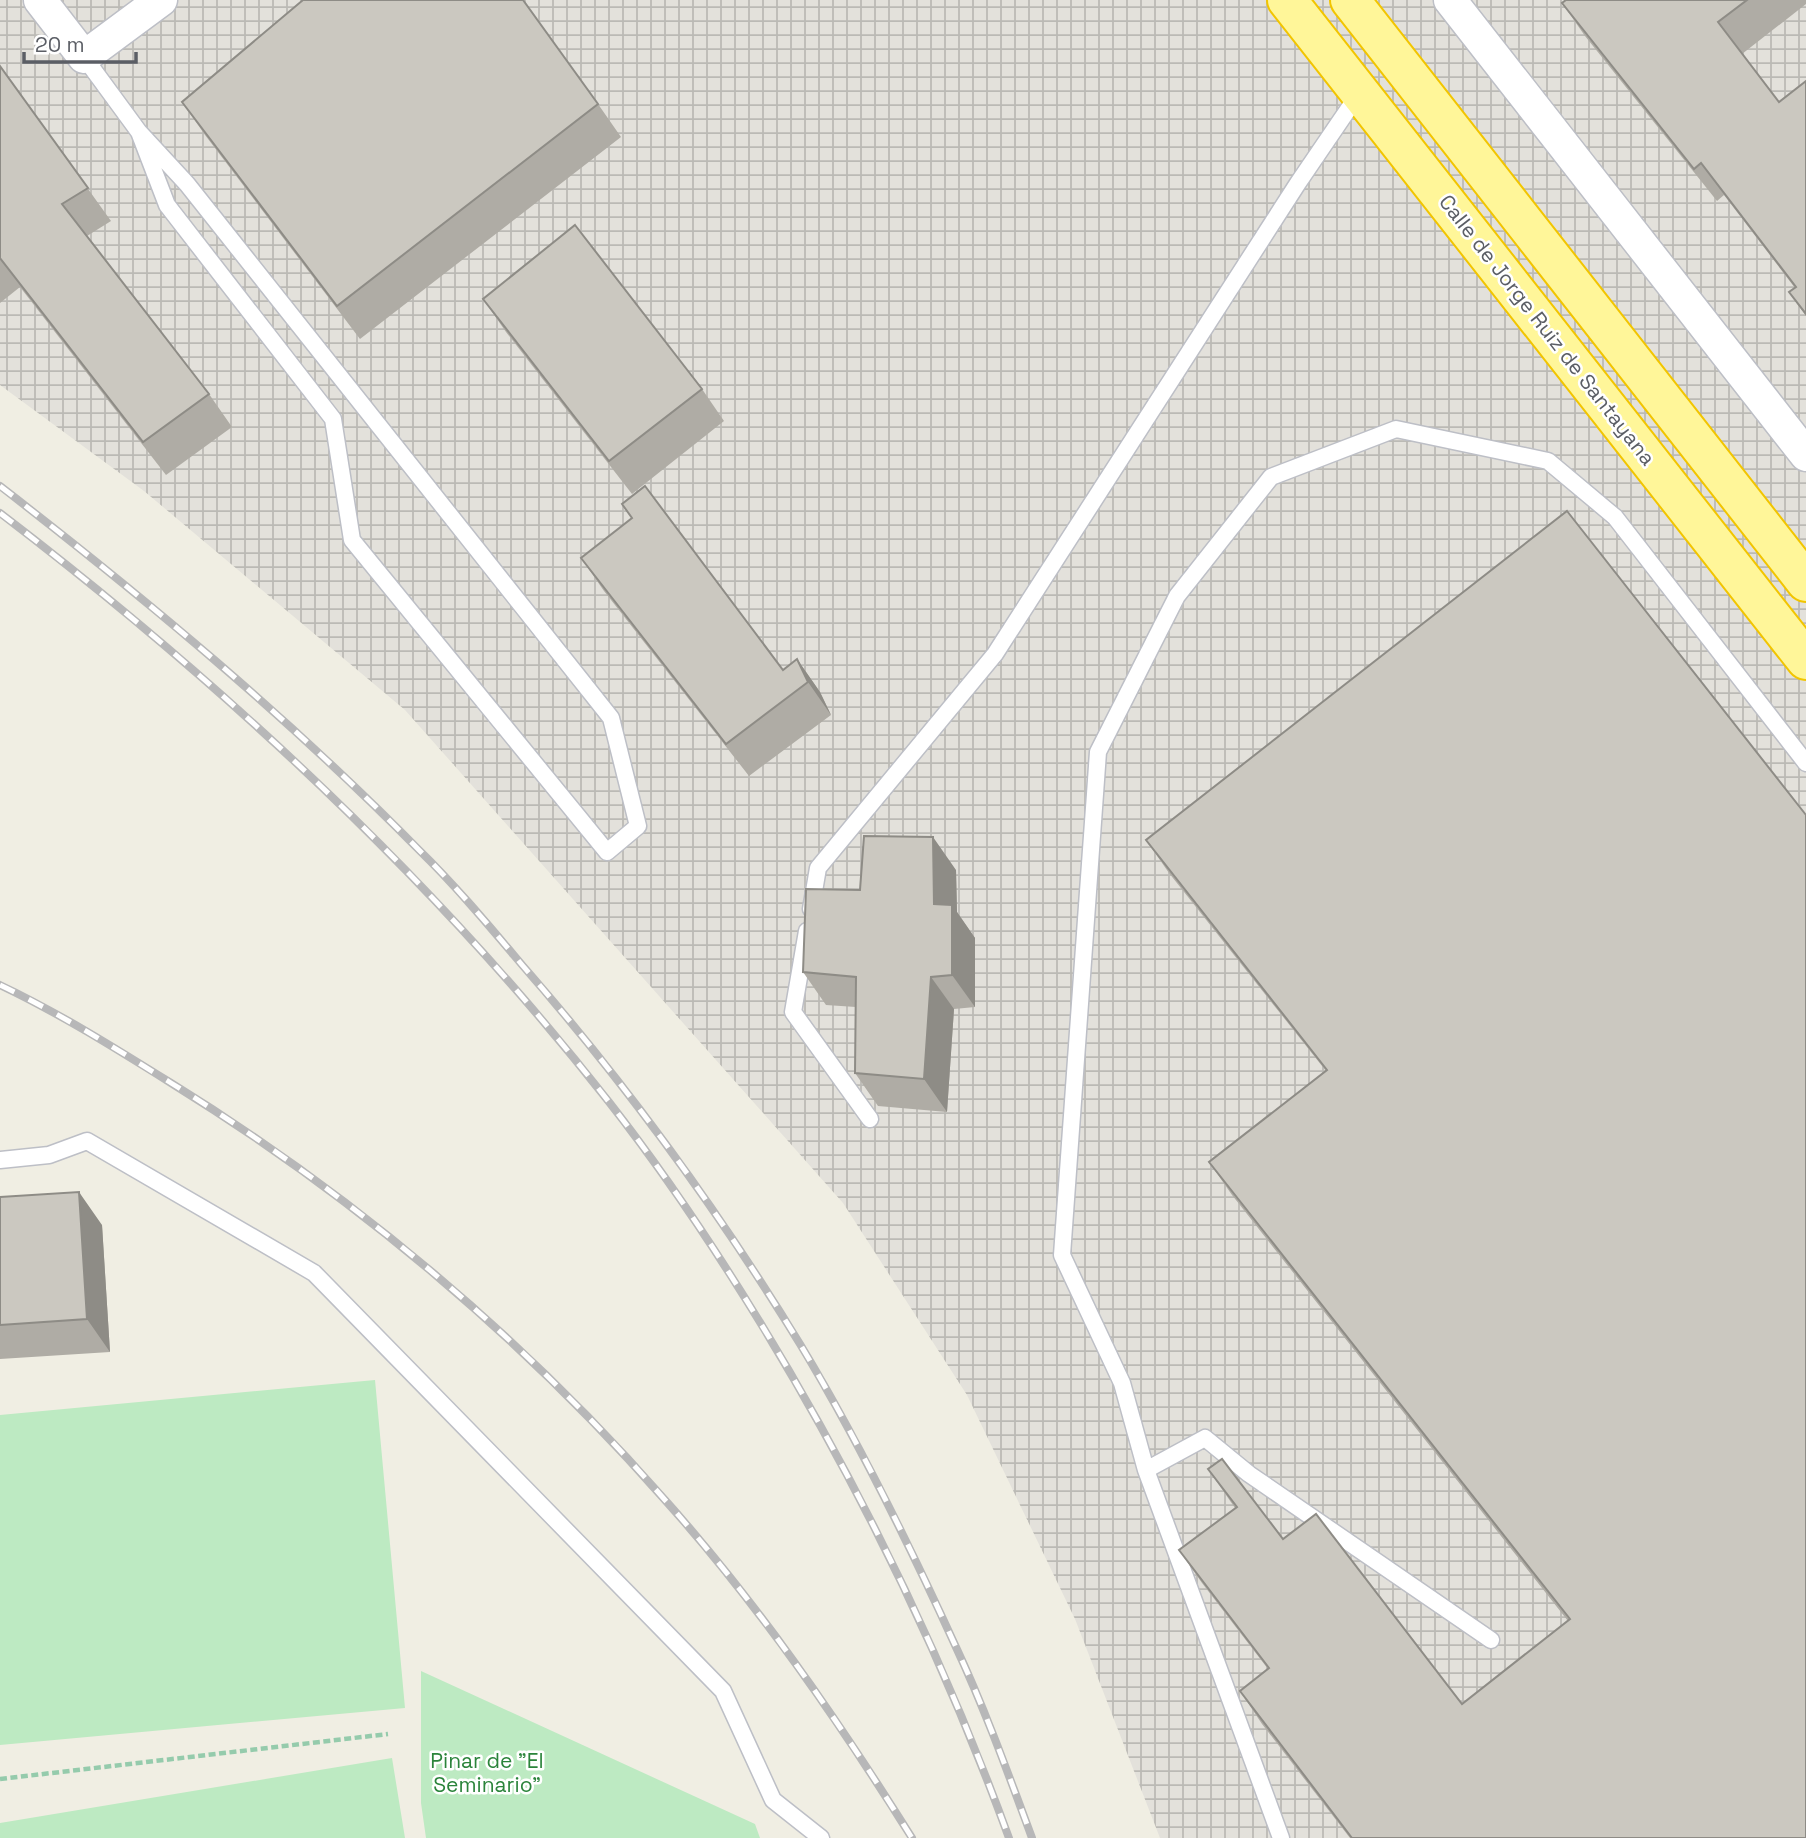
<svg xmlns="http://www.w3.org/2000/svg" width="1806" height="1838" viewBox="0 0 1806 1838" font-family="'Space Grotesk',sans-serif">
<style>
.industrial{fill:url(#industrial-grid)}
.park{fill:#bdeac2}
.lines{fill:none;stroke-linecap:round;stroke-linejoin:round}
.service-casing{stroke:#bdbfc6;stroke-width:19}
.minor-casing{stroke:#bdbfc6;stroke-width:35}
.trunk-casing{stroke:#f2c500;stroke-width:42}
.path{stroke:#95cbac;stroke-width:4.5;stroke-dasharray:7 3.5;stroke-linecap:butt}
.service{stroke:#fff;stroke-width:16}
.minor{stroke:#fff;stroke-width:32}
.trunk{stroke:#fff699;stroke-width:38}
.rail-casing{stroke:#b7b7b8;stroke-width:8}
.rail{stroke:#fff;stroke-width:5;stroke-dasharray:16;stroke-linecap:butt}
.wall{fill:#afaca5}
.shaded-wall{fill:#8e8c86}
.building{fill:#cbc8c0;stroke:#8e8c86;stroke-width:2}
.labels{text-anchor:middle;stroke-width:5;stroke-linejoin:round;paint-order:stroke}
.street-label{font-size:21px;fill:#5b5e65;stroke:#fff}
.park-label{font-size:21px;fill:#2b843b;stroke:#fff}
</style>
<defs>
<pattern id="industrial-grid" width="8" height="8" patternUnits="userSpaceOnUse" patternTransform="scale(1.75)"><rect width="8" height="8" fill="#e3e1db"/><path d="M0 4h8M4 0v8" fill="none" stroke="#bbbab5"/></pattern>
</defs>
<rect width="100%" height="100%" fill="#f0eee3"/>
<path class="industrial" d="M0,0H1806V1838H1160L1075,1619L967,1395L843,1203L405,710L144,491L0,385Z"/>
<path class="park" d="M375,1380L405,1708L0,1745V1415Z
M421,1671L755,1824L760,1838H426L421,1803Z
M392,1758L405,1838H0V1823Z"/>
<g class="lines">
<g class="service-casing">
<path id="service" d="M84,57L139,132
M139,132L187,184L611,718L638,826L607,852L352,540L333,419L167,205Z
M811,909L818,868L995,654L1298,183L1360,92
M807,931L793,1012L870,1119
M0,1160L49,1155L87,1141L314,1273L723,1691L773,1800L821,1838
M1146,1470L1205,1438L1249,1474L1491,1640
M1281,1838L1146,1470L1122,1383L1062,1255L1098,752L1177,596L1271,477L1396,429L1548,461L1615,517L1806,763"/>
</g>
<g class="minor-casing">
<path id="minor" d="M40,0L84,57L161,0
M1450,0L1806,455"/>
</g>
<g class="trunk-casing">
<path id="trunk" d="M1287,0L1806,660
M1350,0L1806,582"/>
</g>
<path class="path" d="M0,1779L388,1734"/>
<use href="#service" class="service"/>
<use href="#minor" class="minor"/>
<use href="#trunk" class="trunk"/>
<g class="rail-casing">
<path id="rail" d="M0,486C146,599 289,718 419,850C456,886 490,927 523,966C626,1084 718,1210 800,1344C858,1440 908,1542 955,1645C984,1707 1008,1773 1032,1838
M0,513C225,685 434,879 609,1102C663,1171 712,1244 758,1319C859,1484 943,1657 1009,1838
M0,985C59,1013 115,1048 171,1083C354,1196 523,1338 665,1500C758,1604 838,1720 912,1838"/>
</g>
<use href="#rail" class="rail"/>
</g>
<path class="wall" d="M1566,0H1806V4L1742,54L1779,102L1806,81V316L1789,292L1795,288L1724,195L1717,201L1585,36L1562,3Z
M0,66L111,221L87,236L209,394L232,427L166,475L20,287L0,303Z
M182,102L598,104L621,137L360,339L205,135Z
M483,299L702,389L724,421L632,494L506,332Z
M1567,511L1806,1838H1350L1262,1724L1240,1691L1268,1669L1202,1583L1179,1550L1235,1508L1208,1469L1462,1704L1568,1621L1232,1195L1209,1162L1326,1071L1169,873L1146,840Z
M581,558L783,670L797,659L820,692L831,715L749,776L604,591Z
M956,870L957,912L975,938V1007L954,1009L947,1112L878,1106L855,1073L856,1007L826,1005L803,972L860,890Z
M0,1197L102,1225L110,1352L0,1359Z"/>
<path class="shaded-wall" d="M797,659L820,692L831,715L808,682Z
M933,837L956,870L957,912L975,938V1007L952,975L934,904Z
M931,977L954,1009L947,1112L924,1079Z
M79,1192L102,1225L110,1352L87,1319Z"/>
<path class="building" d="M303,0H523L598,104L337,306L182,102Z
M1566,0H1747L1718,22L1779,102L1806,81V314L1789,292L1796,287L1701,163L1694,169L1562,3Z
M0,66L88,188L62,204L209,394L143,442L0,258Z
M575,225L702,389L609,461L483,299Z
M645,486L783,670L797,659L808,682L726,744L581,558L632,518L622,504Z
M1567,511L1806,815V1838H1352L1240,1691L1269,1668L1179,1550L1237,1507L1208,1469L1222,1459L1283,1539L1316,1514L1462,1704L1570,1619L1209,1162L1327,1070L1146,840Z
M864,836L933,837L934,904L952,905V975L931,977L924,1079L855,1073L856,977L803,972L806,889L860,890Z
M79,1192L87,1319L0,1325V1197Z"/>
<g class="labels">
<g class="street-label">
<text transform="translate(1547 330) rotate(52)" y="7">Calle de Jorge Ruiz de Santayana</text>
</g>
<g class="park-label">
<text x="487" y="1768">Pinar de "El<tspan x="487" dy="24">Seminario"</tspan></text>
</g>
</g>
<path d="M24 52v10h112v-10" fill="none" stroke="#5b5e65" stroke-width="3.5"/>
<text x="35" y="52" font-size="21" fill="#5b5e65" stroke="#ffffff" stroke-width="5" paint-order="stroke">20 m</text>
</svg>
